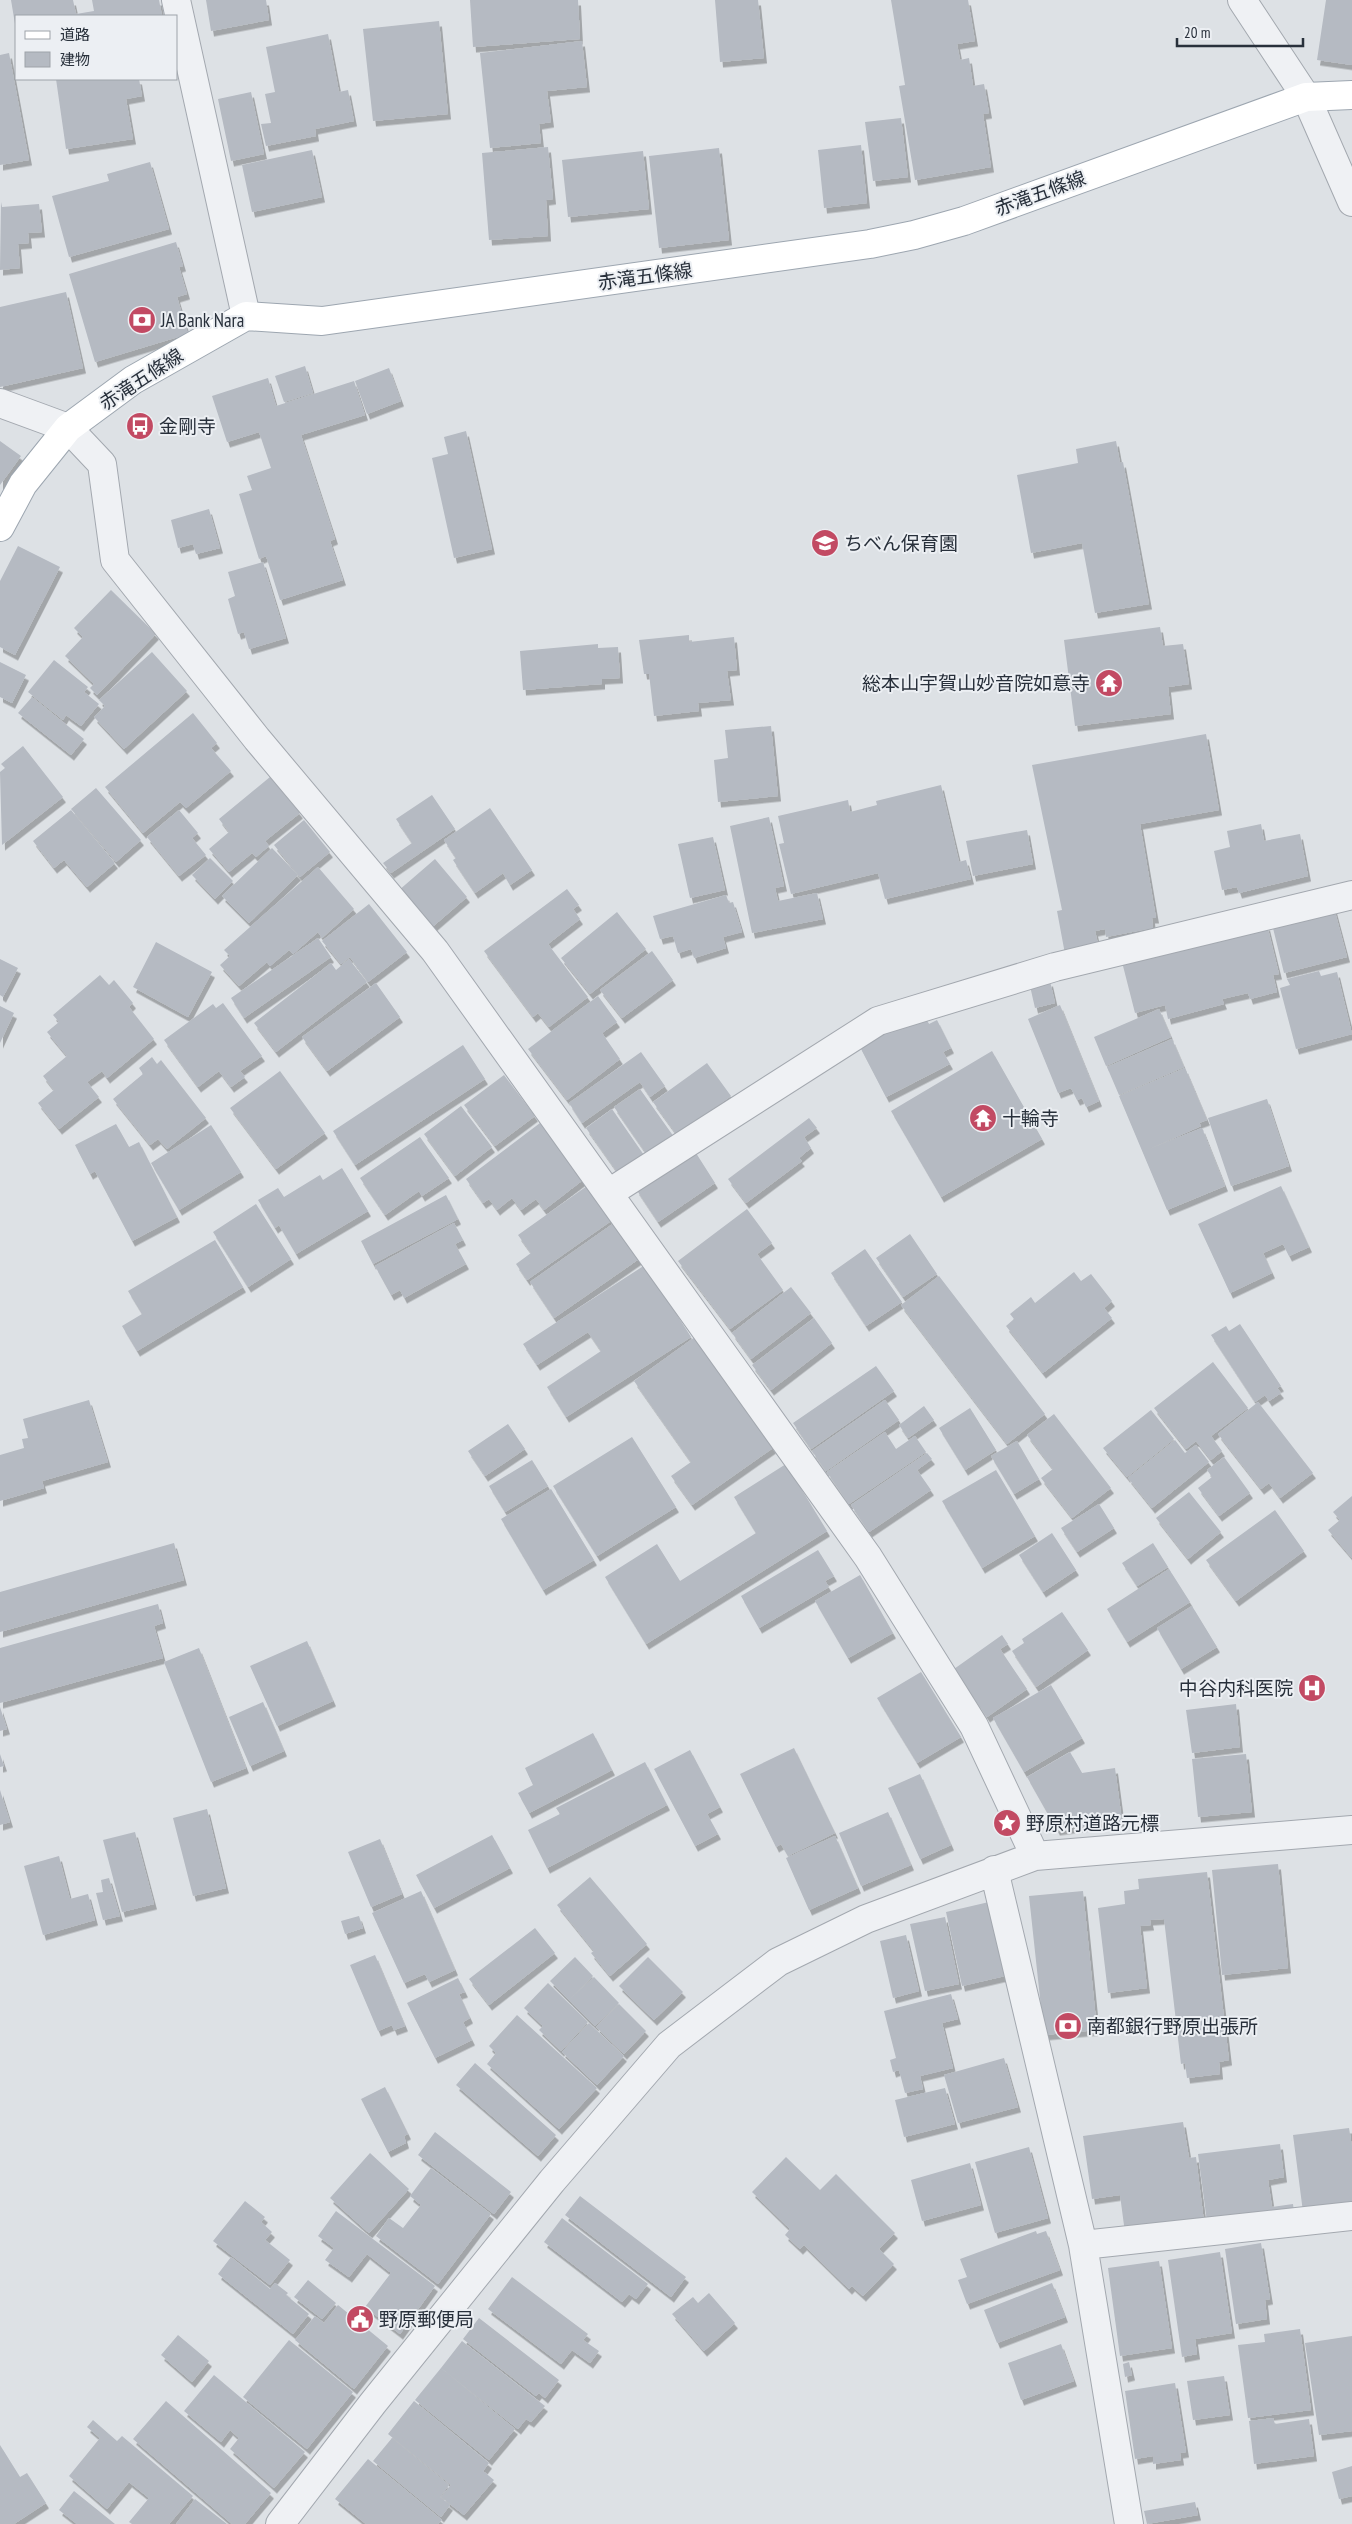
<svg xmlns="http://www.w3.org/2000/svg" width="1352" height="2524" viewBox="0 0 1352 2524" font-family="'PT Sans Narrow','Noto Sans JP',sans-serif">
<style>
.building{fill:#b5bac2;filter:url(#shadow)}
.lines{fill:none;stroke-linecap:round;stroke-linejoin:round}
.minor-casing{stroke:#a3a8af;stroke-width:30}
.major-casing{stroke:#9da6b0;stroke-width:30}
.minor{stroke:#eff1f4;stroke-width:28}
.major{stroke:#fff;stroke-width:28}
.labels{text-anchor:middle;stroke-width:4;stroke-linejoin:round;paint-order:stroke}
.street-label{font-size:19px;fill:#28303b;stroke:#eceff3}
.poi-label{font-size:19px;fill:#28303b;stroke:#eceff3;text-anchor:start}
</style>
<defs>
<filter id="shadow"><feDropShadow dx="3" dy="5.5" stdDeviation="0" flood-color="#0004"/></filter>
</defs>
<rect width="100%" height="100%" fill="#dde1e5"/>
<path class="building" d="M11,0H73L76,14L94,11L92,0H159L162,16H16L15,24Z
M206,0H266L269,20L211,31Z
M470,0H578L580,39L473,47Z
M715,0H758L764,58L720,62Z
M891,0H968L975,41L957,44L960,60L969,58L973,86L984,84L989,113L983,114L991,167L915,180L899,86L905,85Z
M1326,0H1352V65L1317,60Z
M439,21L448,114L373,121L363,29Z
M328,34L339,92L348,90L354,121L315,129L316,136L266,146L261,124L271,123L265,94L275,92L266,47Z
M582,41L587,87L547,91L551,122L539,124L541,143L490,148L480,53Z
M9,53L29,160L0,165V55Z
M56,79H139L142,96L126,99L133,139L66,149Z
M251,92L264,154L231,161L218,99Z
M901,118L908,177L873,181L865,122Z
M861,145L867,203L824,208L818,150Z
M548,147L553,199L546,200L548,236L489,240L482,153Z
M719,148L729,240L659,248L649,156Z
M312,150L322,197L252,212L242,165Z
M643,151L649,209L568,217L562,160Z
M150,162L169,229L69,257L52,196L109,181L107,174Z
M1,202L2,207L39,204L42,232L28,233L29,243L18,244L20,268L0,270Z
M176,242L183,266L179,267L187,294L177,297L188,334L95,362L69,274Z
M66,292L83,368L0,387V307Z
M305,366L313,393L284,402L275,376Z
M389,368L401,401L367,414L355,381Z
M268,378L276,406L354,381L365,415L301,435L335,539L330,541L343,580L280,600L266,556L259,559L239,494L252,490L247,476L271,468L259,432L227,442L212,396Z
M466,431L492,549L454,558L432,458L448,454L444,437Z
M0,441L21,456L0,485Z
M1116,441L1120,463L1123,462L1149,604L1095,613L1082,543L1031,553L1017,475L1078,463L1076,449Z
M209,509L220,548L196,554L193,544L178,548L171,520Z
M18,546L60,567L15,655L0,647V581Z
M263,562L286,638L249,649L244,632L238,634L228,599L235,596L228,572Z
M111,590L156,634L97,695L90,688L94,684L65,656L83,637L74,628Z
M1160,627L1163,646L1183,644L1189,684L1168,687L1171,714L1075,726L1064,640Z
M689,635V642L734,637L737,670L727,671L731,700L698,703L699,711L654,716L649,674H644L639,640Z
M598,644V648L618,647L620,678L602,679V684L523,690L520,651Z
M152,652L187,691L124,749L94,717L105,706L99,700Z
M54,660L88,687L84,692L99,704L81,726L66,715L63,720L28,692Z
M0,662L26,675L12,703L0,697Z
M32,697L84,739L71,755L18,713Z
M193,713L217,743L211,748L231,771L186,808L180,802L143,833L105,787Z
M771,726L778,796L718,802L714,760L728,758L725,730Z
M1206,734L1219,810L1140,824L1156,918H1152L1153,928L1106,937L1105,929L1095,931L1099,948L1065,954L1057,911L1062,910L1032,765Z
M23,746L63,797L2,845L0,772L5,768L1,764Z
M270,777L300,813L265,841L269,846L256,857L252,853L229,872L209,849L229,832L219,819Z
M941,785L959,862L966,860L971,879L885,899L878,873L791,894L779,844L784,843L778,816L848,800L850,812L877,805L876,801Z
M96,788L141,840L116,862L71,809Z
M432,795L455,829L391,873L383,863L412,843L396,819Z
M490,808L532,870L510,885L503,873L475,893L453,860L456,858L444,840Z
M71,810L115,863L87,887L64,860L54,868L33,841Z
M179,810L198,833L192,838L206,855L179,876L147,837Z
M769,817L784,886L775,888L778,901L817,893L823,919L752,933L730,826Z
M304,820L330,852L300,877L274,845Z
M1261,824L1264,841L1300,834L1308,876L1239,893L1237,887L1222,890L1214,851L1230,847L1227,831Z
M1027,830L1033,864L973,876L966,841Z
M713,837L725,890L690,898L678,844Z
M272,848L298,875L249,923L222,896Z
M210,858L233,881L215,899L192,875Z
M435,859L467,897L430,929L398,891Z
M318,867L354,909L322,938L318,932L293,954L289,950L270,966L267,962L239,986L220,965L230,956L224,950Z
M567,889L579,905L573,909L580,919L548,944L588,997L549,1027L538,1013L533,1017L484,951Z
M726,895L729,903L733,902L742,932L723,937L726,948L694,958L691,949L678,953L673,936L660,939L653,916Z
M369,904L407,952L368,982L350,957L341,964L322,941Z
M1334,908L1347,957L1284,973L1272,924Z
M617,912L646,949L590,994L561,958Z
M1267,925L1279,974L1273,975L1277,992L1250,999L1248,993L1222,999L1224,1004L1168,1019L1165,1005L1135,1013L1122,962Z
M318,938L331,957L244,1018L231,998Z
M156,942L212,972L188,1017L133,987Z
M652,951L673,980L622,1018L600,990Z
M0,959L18,968L3,997L0,995Z
M349,959L367,982L276,1052L254,1023L331,963L336,970Z
M1319,971L1321,976L1337,972L1352,1034L1296,1049L1280,988L1290,985L1287,979Z
M100,975L109,985L114,980L133,1003L129,1007L154,1039L107,1078L102,1071L87,1082L99,1097L59,1129L38,1103L54,1090L43,1076L67,1056L47,1032L59,1022L53,1015Z
M1050,981L1055,1003L1035,1008L1030,986Z
M376,983L400,1017L327,1071L302,1037Z
M598,996L617,1022L602,1033L620,1059L567,1100L528,1049Z
M223,1003L262,1056L240,1071L245,1077L231,1087L219,1071L198,1087L164,1040L213,1004L216,1008Z
M1060,1005L1099,1101L1086,1107L1082,1098L1077,1100L1071,1088L1058,1093L1028,1019Z
M0,1006L14,1013L0,1043Z
M1159,1009L1171,1037L1106,1066L1094,1037Z
M922,1012L929,1024L937,1020L951,1048L943,1052L950,1064L886,1097L859,1045Z
M1172,1039L1184,1067L1119,1095L1107,1067Z
M463,1045L485,1079L355,1165L333,1131Z
M992,1051L1042,1139L941,1197L891,1111Z
M641,1052L665,1086L650,1097L640,1082L582,1123L569,1103Z
M152,1057L157,1064L161,1060L206,1118L167,1149L158,1139L150,1145L113,1099L143,1074L139,1068Z
M707,1063L731,1096L677,1135L653,1102Z
M1185,1068L1207,1120L1199,1123L1201,1126L1147,1150L1202,1128L1225,1186L1167,1210L1119,1096Z
M280,1071L325,1133L276,1169L230,1108Z
M504,1075L535,1116L495,1146L464,1105Z
M640,1089L674,1137L648,1156L614,1107Z
M1267,1099L1289,1166L1231,1186L1208,1118Z
M461,1106L492,1147L455,1176L424,1134Z
M612,1109L646,1158L620,1176L586,1128Z
M809,1118L817,1128L804,1137L811,1148L799,1158L802,1161L746,1203L728,1179Z
M540,1123L583,1180L544,1210L536,1199L521,1210L512,1198L497,1210L489,1199L483,1203L466,1179Z
M116,1124L129,1147L139,1142L177,1217L132,1241L95,1171L90,1174L75,1145Z
M211,1125L241,1172L179,1210L151,1163Z
M420,1137L449,1178L422,1196L419,1191L385,1215L360,1178Z
M694,1150L715,1183L658,1222L636,1189Z
M342,1168L368,1211L296,1254L279,1225L275,1228L258,1200L278,1188L284,1197L320,1175L323,1180Z
M587,1186L611,1221L527,1280L516,1264L531,1253L518,1235Z
M1281,1186L1309,1247L1289,1256L1283,1244L1263,1253L1272,1273L1230,1293L1198,1224Z
M446,1195L458,1219L373,1264L361,1241Z
M256,1204L291,1259L248,1287L213,1232Z
M747,1209L772,1243L757,1254L783,1290L730,1329L678,1261Z
M454,1223L463,1240L455,1244L466,1264L404,1298L400,1290L391,1295L375,1266Z
M614,1223L639,1259L554,1318L530,1282Z
M910,1234L937,1274L903,1297L876,1258Z
M215,1240L243,1287L137,1351L122,1326L142,1314L128,1291Z
M865,1249L902,1302L866,1326L831,1273Z
M645,1265L691,1337L566,1417L547,1387L601,1351L588,1332L537,1365L523,1344Z
M1074,1272L1081,1281L1091,1274L1112,1301L1104,1308L1112,1318L1043,1373L1006,1326L1014,1319L1010,1314L1031,1297L1035,1303Z
M939,1276L1045,1414L1007,1444L901,1305Z
M791,1287L811,1313L751,1359L732,1333Z
M814,1318L832,1343L771,1390L752,1365Z
M1240,1324L1281,1386L1277,1388L1281,1393L1269,1401L1265,1395L1255,1402L1211,1335L1226,1326L1229,1331Z
M695,1337L773,1448L692,1505L671,1476L691,1462L634,1381Z
M1213,1362L1248,1408L1211,1436L1222,1451L1211,1460L1196,1441L1186,1449L1154,1408Z
M876,1366L894,1391L811,1449L793,1423Z
M89,1400L108,1462L42,1481L44,1488L0,1501V1455L24,1448L22,1439L28,1438L23,1419Z
M885,1400L899,1420L826,1471L812,1451Z
M1258,1402L1313,1473L1280,1498L1269,1483L1261,1489L1218,1434Z
M924,1406L934,1420L908,1438L899,1425Z
M970,1408L996,1450L965,1470L939,1428Z
M1151,1410L1174,1439L1127,1477L1103,1448Z
M1054,1414L1111,1488L1072,1518L1041,1478L1053,1469L1027,1435Z
M508,1424L525,1449L485,1476L468,1451Z
M885,1432L896,1449L915,1436L926,1452L849,1504L827,1472Z
M632,1437L676,1507L597,1556L553,1486Z
M1175,1440L1185,1453L1196,1445L1209,1462L1152,1508L1128,1478Z
M1017,1441L1039,1479L1014,1494L991,1456Z
M927,1453L932,1459L917,1470L931,1490L869,1532L851,1505Z
M1224,1457L1250,1493L1219,1516L1198,1488L1212,1477L1207,1470Z
M532,1460L548,1486L505,1512L489,1486Z
M786,1464L827,1531L646,1644L605,1577L657,1544L680,1581L756,1533L734,1497Z
M996,1470L1035,1536L982,1568L942,1501Z
M551,1489L594,1560L543,1590L501,1519Z
M1189,1492L1221,1532L1188,1559L1156,1518Z
M1352,1496V1558L1328,1530L1340,1520L1333,1512Z
M1099,1504L1114,1528L1077,1552L1061,1528Z
M1275,1510L1304,1551L1236,1601L1206,1560Z
M1052,1533L1076,1570L1043,1592L1019,1555Z
M174,1543L184,1580L0,1632V1592Z
M1153,1543L1168,1567L1137,1586L1122,1563Z
M818,1550L834,1576L825,1581L829,1587L759,1628L741,1596Z
M1169,1569L1190,1602L1127,1642L1107,1609Z
M860,1575L893,1633L848,1658L815,1601Z
M158,1604L163,1623L154,1626L163,1658L0,1703V1648Z
M1192,1606L1217,1647L1181,1669L1157,1628Z
M1062,1612L1088,1650L1036,1687L1012,1651L1024,1643L1022,1639Z
M1002,1635L1008,1644L1000,1649L1027,1689L987,1717L954,1669Z
M307,1641L333,1701L277,1726L250,1666Z
M199,1648L246,1768L211,1782L164,1662Z
M921,1672L961,1737L917,1763L877,1698Z
M1051,1685L1082,1738L1024,1772L993,1718Z
M263,1702L284,1751L250,1766L229,1717Z
M1236,1704L1240,1747L1192,1753L1186,1710Z
M0,1707L7,1729L0,1731Z
M593,1733L612,1770L529,1813L518,1793L533,1785L525,1768Z
M794,1748L835,1833L788,1856L781,1844L776,1847L740,1774Z
M690,1750L720,1807L707,1814L718,1834L695,1846L654,1769Z
M1070,1752L1082,1773L1115,1768L1122,1821L1057,1830L1027,1777Z
M0,1754L4,1766L0,1767Z
M1246,1754L1252,1812L1198,1817L1192,1759Z
M645,1762L667,1805L547,1868L528,1830L560,1814L556,1808Z
M920,1774L951,1845L920,1859L888,1788Z
M0,1790L10,1822L0,1825Z
M207,1809L226,1888L193,1896L173,1818Z
M888,1812L911,1865L861,1886L839,1833Z
M135,1832L154,1904L122,1912L103,1840Z
M492,1835L510,1868L434,1908L416,1875Z
M835,1836L858,1888L809,1910L786,1858Z
M380,1839L402,1894L371,1907L348,1852Z
M59,1856L70,1899L88,1894L95,1920L43,1935L24,1866Z
M1278,1864L1288,1968L1222,1975L1212,1870Z
M1207,1872L1229,2060L1219,2062L1220,2074L1187,2078L1185,2063L1181,2064L1164,1919L1150,1920L1151,1925L1140,1926L1147,1988L1108,1993L1098,1908L1125,1904L1124,1891L1139,1889L1138,1879Z
M590,1877L647,1944L610,1976L591,1953L594,1951L557,1905Z
M109,1878L120,1916L103,1920L96,1893L103,1892L101,1880Z
M421,1891L455,1970L429,1982L425,1974L404,1983L372,1913Z
M1083,1891L1097,2030L1044,2035L1029,1896Z
M989,1902L1005,1976L962,1986L946,1912Z
M359,1916L363,1928L345,1934L341,1921Z
M945,1917L959,1984L925,1991L910,1924Z
M535,1928L555,1953L489,2005L469,1979Z
M906,1935L919,1991L893,1998L880,1941Z
M375,1955L405,2026L394,2030L392,2025L378,2031L350,1965Z
M575,1957L593,1976L569,2000L550,1981Z
M648,1957L683,1992L654,2020L619,1986Z
M594,1977L619,2003L595,2026L569,2000Z
M458,1978L465,1992L459,1994L470,2018L463,2022L472,2040L435,2058L407,2003Z
M548,1983L588,2022L561,2051L539,2030L543,2026L524,2008Z
M951,1994L958,2019L942,2023L953,2068L920,2076L923,2089L905,2093L899,2070L893,2072L890,2060L896,2058L884,2011Z
M619,2004L646,2031L624,2054L596,2027Z
M517,2015L597,2088L559,2129L487,2064L496,2053L489,2046Z
M589,2023L624,2056L597,2085L562,2052Z
M1004,2058L1018,2107L958,2123L944,2075Z
M475,2063L556,2135L538,2156L456,2085Z
M385,2087L408,2134L404,2136L406,2143L388,2152L361,2099Z
M945,2088L955,2124L904,2137L895,2100Z
M1183,2122L1189,2158L1196,2157L1204,2222L1125,2233L1120,2195L1092,2199L1083,2136Z
M1349,2128L1352,2147V2205L1303,2212L1293,2135Z
M435,2132L511,2192L494,2214L418,2155Z
M1280,2144L1284,2177L1268,2180L1272,2207L1293,2204L1294,2212L1207,2222L1198,2154Z
M1029,2147L1048,2218L995,2233L975,2162Z
M370,2153L409,2189L369,2233L330,2198Z
M786,2157L820,2190L836,2174L895,2233L879,2249L894,2264L863,2296L852,2286L849,2289L804,2245L800,2249L785,2235L790,2229L752,2192Z
M970,2163L981,2205L922,2221L911,2180Z
M431,2168L491,2214L438,2284L376,2236L389,2218L403,2228L421,2205L410,2196Z
M580,2196L686,2277L671,2297L565,2215Z
M245,2201L265,2217L261,2222L272,2232L265,2240L290,2260L270,2285L213,2241Z
M336,2211L435,2286L400,2334L365,2307L391,2273L367,2254L349,2277L325,2260L334,2248L318,2236Z
M562,2218L648,2284L636,2299L629,2294L622,2302L544,2242Z
M1036,2231L1037,2234L1046,2231L1060,2270L967,2304L958,2280L967,2277L960,2259Z
M1261,2243L1270,2299L1265,2300L1267,2319L1236,2324L1225,2249Z
M1220,2252L1232,2333L1195,2339L1197,2354L1182,2357L1168,2260Z
M231,2257L270,2289L275,2283L288,2293L286,2295L309,2314L293,2334L218,2274Z
M1159,2261L1172,2348L1120,2356L1108,2268Z
M512,2277L588,2334L583,2340L599,2351L590,2363L572,2350L561,2364L488,2309Z
M308,2280L336,2303L322,2319L294,2297Z
M1052,2283L1065,2317L997,2343L984,2310Z
M709,2293L735,2323L704,2351L672,2314L693,2297L698,2303Z
M338,2305L388,2346L354,2389L295,2340L315,2316L324,2323Z
M479,2318L559,2380L545,2398L539,2393L536,2396L463,2339Z
M1300,2329L1311,2410L1248,2418L1238,2345L1265,2342L1264,2334Z
M178,2335L209,2361L192,2382L161,2355Z
M1352,2336V2431L1319,2435L1305,2343Z
M289,2340L353,2392L307,2449L243,2397Z
M462,2341L545,2406L531,2422L526,2419L518,2429L441,2368Z
M1061,2344L1074,2381L1021,2400L1008,2363Z
M1129,2362L1132,2375L1125,2377L1123,2364Z
M441,2368L515,2429L489,2460L415,2400Z
M214,2375L305,2452L274,2488L230,2449L239,2438L230,2430L221,2442L184,2411Z
M1224,2376L1230,2415L1193,2420L1187,2381Z
M1175,2383L1186,2452L1180,2453L1181,2460L1153,2464V2456L1135,2459L1125,2391Z
M166,2401L271,2493L245,2524H232L133,2439Z
M414,2401L489,2463L483,2471L494,2480L464,2515L441,2497L451,2485L388,2434Z
M1273,2418L1275,2424L1309,2419L1314,2456L1254,2464L1249,2421Z
M93,2420L117,2441L122,2436L193,2496L169,2524H132L129,2522L149,2498L129,2482L107,2509L69,2476L100,2438L87,2427Z
M392,2438L449,2485L440,2497L450,2505L441,2517L373,2461Z
M0,2445L20,2477L27,2473L46,2503L14,2524H0Z
M368,2459L442,2520L438,2524H366L335,2499Z
M1352,2466V2496L1339,2499L1332,2472Z
M74,2491L115,2524H77L59,2510Z
M195,2499L227,2524H176Z
M1195,2502L1198,2515L1147,2524L1144,2511Z"/>
<g class="lines">
<g class="minor-casing">
<path id="minor" d="M176,0L246,316
M1242,0L1306,97L1352,202
M0,403L68,428L102,464L115,560L257,739L435,951L868,1557L974,1726L1035,1856
M609,1193L878,1021L1055,967L1352,895
M994,1870L1083,2245L1129,2524
M1083,2245L1352,2216
M280,2524L373,2403L552,2181L669,2045L778,1962L866,1919L1035,1856L1352,1830"/>
</g>
<g class="major-casing">
<path id="major" d="M0,527L23,484L68,428L133,380L246,316L322,321L870,244L914,235L964,221L1306,97L1352,95"/>
</g>
<use href="#minor" class="minor"/>
<use href="#major" class="major"/>
</g>
<defs>
<g id="bank-disc" transform="scale(1.4375)"><circle r="9.5" fill="#c24a63" stroke="#eceff3"/><path d="M-6-4H6V4H-6ZM0-2.3a2.3 2.3 0 1 0 0 4.6a2.3 2.3 0 1 0 0-4.6Z" fill="#fff"/></g>
<g id="bus-disc" transform="scale(1.4375)"><circle r="9.5" fill="#c24a63" stroke="#eceff3"/><path d="M-5-6H5V4H4V6H2V4H-2V6H-4V4H-5ZM-3.5-4V0h7V-4ZM-3.5 1.2v1.5H-2V1.2ZM2 1.2v1.5H3.5V1.2Z" fill="#fff"/></g>
<g id="school-disc" transform="scale(1.4375)"><circle r="9.5" fill="#c24a63" stroke="#eceff3"/><path d="M0-5L7-2L0 1L-7-2ZM-4 1L0 2.5L4 1V4Q0 6-4 4Z" fill="#fff"/></g>
<g id="temple-disc" transform="scale(1.4375)"><circle r="9.5" fill="#c24a63" stroke="#eceff3"/><path d="M0-6L5-2H3V0L6.5 2.5H4V6H1.5V3h-3V6H-4V2.5H-6.5L-3 0V-2H-5Z" fill="#fff"/></g>
<g id="hospital-disc" transform="scale(1.4375)"><circle r="9.5" fill="#c24a63" stroke="#eceff3"/><path d="M-5-5h3v3.5h4V-5h3V5h-3V1.5h-4V5h-3Z" fill="#fff"/></g>
<g id="sight-disc" transform="scale(1.4375)"><circle r="9.5" fill="#c24a63" stroke="#eceff3"/><path d="M0-6L1.8-2.2L6-1.7L2.9 1.2L3.7 5.4L0 3.3L-3.7 5.4L-2.9 1.2L-6-1.7L-1.8-2.2Z" fill="#fff"/></g>
<g id="civic-disc" transform="scale(1.4375)"><circle r="9.5" fill="#c24a63" stroke="#eceff3"/><path d="M-.6-6.5H3V-4.5H.6V-3L4-1V1h2V6H-6V1h2V-1L-.6-3ZM-1.2 2.5V6h2.4V2.5Z" fill="#fff"/></g>
</defs>
<g fill-rule="evenodd">
<use href="#bank-disc" x="142" y="320"/>
<use href="#bus-disc" x="140" y="426"/>
<use href="#school-disc" x="825" y="543"/>
<use href="#temple-disc" x="1109" y="683"/>
<use href="#temple-disc" x="983" y="1118"/>
<use href="#hospital-disc" x="1312" y="1688"/>
<use href="#sight-disc" x="1007" y="1823"/>
<use href="#bank-disc" x="1068" y="2026"/>
<use href="#civic-disc" x="360" y="2319"/>
</g>
<g class="labels">
<g class="street-label">
<text transform="translate(1040 193) rotate(-20)" y="7">赤滝五條線</text>
<text transform="translate(645 276) rotate(-8)" y="7">赤滝五條線</text>
<text transform="translate(141 379) rotate(-33)" y="7">赤滝五條線</text>
</g>
<g class="poi-label">
<text x="161" y="327">JA Bank Nara</text>
<text x="159" y="433">金剛寺</text>
<text x="844" y="550">ちべん保育園</text>
<text x="1090" y="690" text-anchor="end">総本山宇賀山妙音院如意寺</text>
<text x="1002" y="1125">十輪寺</text>
<text x="1293" y="1695" text-anchor="end">中谷内科医院</text>
<text x="1026" y="1830">野原村道路元標</text>
<text x="1087" y="2033">南都銀行野原出張所</text>
<text x="379" y="2326">野原郵便局</text>
</g>
</g>
<rect x="15" y="15" width="162" height="65" fill="#eceff3" stroke="#9ea3a9"/>
<rect x="25" y="31" width="25" height="8" fill="#ffffff" stroke="#9ea3a9"/>
<text x="60" y="40" font-size="15" fill="#28303b">道路</text>
<rect x="25" y="52" width="25" height="15" fill="#b5bac2" stroke="#9ea3a9"/>
<text x="60" y="65" font-size="15" fill="#28303b">建物</text>
<path d="M1177 38v8h126v-8" fill="none" stroke="#28303b" stroke-width="2.5"/>
<text x="1184" y="38" font-size="15" fill="#28303b" stroke="#eceff3" stroke-width="4" paint-order="stroke">20 m</text>
</svg>
